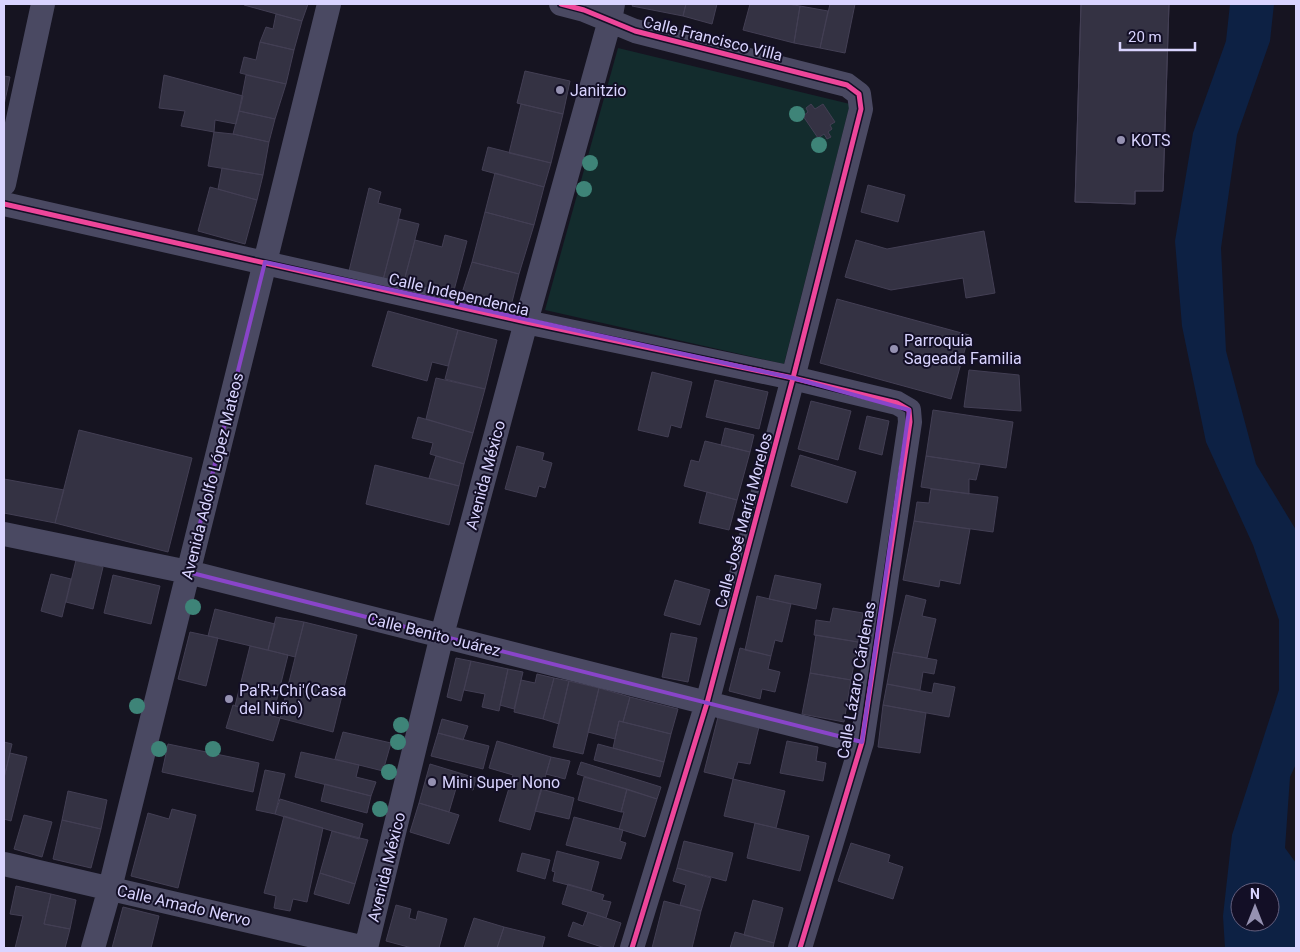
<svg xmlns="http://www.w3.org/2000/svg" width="1300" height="952" viewBox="0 0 1300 952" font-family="Roboto,sans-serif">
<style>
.green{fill:#132c2d}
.water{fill:#0d2144;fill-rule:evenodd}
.building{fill:#343243;stroke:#433f54}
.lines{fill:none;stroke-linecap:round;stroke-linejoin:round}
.minor{stroke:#4a4962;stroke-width:24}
.cycleway-casing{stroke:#130f26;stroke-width:8}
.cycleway{stroke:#ed469a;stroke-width:5}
.tree{fill:#3e8478}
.marked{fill:none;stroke:#8945c9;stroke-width:4;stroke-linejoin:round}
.poi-dot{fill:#9591b1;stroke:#130f26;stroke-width:2}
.labels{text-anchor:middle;stroke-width:4;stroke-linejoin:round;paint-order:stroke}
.street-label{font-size:16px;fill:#d9d4ff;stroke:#130f26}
.poi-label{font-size:16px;fill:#d9d4ff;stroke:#130f26;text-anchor:start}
</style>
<rect width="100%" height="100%" fill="#161421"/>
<path class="green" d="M618,48L850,104L784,364L545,310Z"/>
<path class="water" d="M1230,4H1274L1270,41L1237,135L1221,248L1226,351L1256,464L1296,530V764L1290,777L1285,848L1296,863V948H1225L1223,916L1232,835L1279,690V620L1253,545L1206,442L1182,326L1175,241L1193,133L1226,41ZM1240,892H1270V922H1240Z"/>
<path class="building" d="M244,4H308L302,21L244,5Z
M633,4H686L683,16L632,6Z
M686,4H717L712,24L683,16Z
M750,4H788L800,6L794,43L743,30Z
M830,4H855L845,53L820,48Z
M1081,4H1169L1163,191H1135V204L1075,202Z
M1081,4H1169L1163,191H1135V204L1075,202Z
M800,6L828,11L820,48L794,43Z
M276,14L302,21L294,50L260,42L266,27L273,29Z
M260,42L294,50L286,84L240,73L244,57L256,60Z
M525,71L570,81L563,114L517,103Z
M164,75L243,96L236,124L215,120L214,132L181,126L185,111L159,108Z
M246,75L286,84L275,119L239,111Z
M4,76L10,77L4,105Z
M521,104L563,114L551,163L509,153Z
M811,104L815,109L823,104L835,122L830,125L832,129L828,132L831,137L827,139L824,134L818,138L803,116L808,112L806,108Z
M239,111L275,119L269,142L233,134Z
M214,132L233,134L269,142L263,175L208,166Z
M488,147L551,163L544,187L482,170Z
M222,168L263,175L257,200L218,189Z
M495,173L544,187L534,225L485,212Z
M868,185L905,195L898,222L861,212Z
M210,187L257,200L245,244L198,231Z
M369,188L381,192L378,203L401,209L383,280L349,271Z
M485,212L534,225L519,274L472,262Z
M399,219L419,224L403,285L383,280Z
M984,231L995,293L966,298L963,278L891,290L845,277L856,240L887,249Z
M445,235L467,241L452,298L403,285L415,240L442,247Z
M472,262L519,274L510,310L461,296Z
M837,299L969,335L951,399L820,363Z
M388,311L458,330L448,366L432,362L427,381L372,366Z
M458,330L497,340L485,389L445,379Z
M969,370L1019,375L1021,411L964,407Z
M652,372L692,382L681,428L671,425L668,437L638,430Z
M436,378L485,389L473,433L426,419Z
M715,380L768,392L759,429L706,417Z
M811,401L851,411L838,460L798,449Z
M933,410L1013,422L1006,468L926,456Z
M867,416L889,421L882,455L859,449Z
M418,417L473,433L464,464L430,454L433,443L412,438Z
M725,428L754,435L750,452L721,445Z
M79,430L192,458L168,552L55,523Z
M705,441L750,452L737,500L684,486L691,460L699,462Z
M517,446L544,453L542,460L552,463L545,488L539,486L536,497L505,489Z
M800,455L856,472L847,503L791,486Z
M436,456L464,464L459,486L429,478Z
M926,456L980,464L976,480L969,479V494L921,487Z
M375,465L459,486L449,525L366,504Z
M4,479L64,490L55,523L4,513Z
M931,489L998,497L993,532L914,521L917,502L929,503Z
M707,492L737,500L729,530L699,523Z
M914,521L970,529L960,584L940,580L939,587L903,580Z
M76,560L103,567L93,609L66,602Z
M51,574L71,579L62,617L41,611Z
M113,575L160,586L151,624L104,613Z
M775,575L821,584L816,609L769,599Z
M675,580L710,590L700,625L664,615Z
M906,595L926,600L922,616L936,619L927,658L893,652Z
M757,596L791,604L782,642L775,640L771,656L745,650Z
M833,608L863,613L858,642L814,635L816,620L830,622Z
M215,609L275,624L268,650L208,636Z
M276,617L304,622L295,657L268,650Z
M304,622L357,635L333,732L280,718Z
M190,632L218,638L206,686L178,679Z
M671,633L697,638L688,682L662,677Z
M816,635L858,642L851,680L810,673Z
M250,646L288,655L273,715L235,706Z
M740,648L771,656L768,669L780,672L775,692L762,689L760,699L729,691Z
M893,652L937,660L934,674L923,672L920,690L887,684Z
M456,658L471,661L461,701L447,697Z
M471,661L508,669L499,711L482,707L485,694L464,690Z
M508,669L523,672L514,709L500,705Z
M810,673L851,680L844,722L802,714Z
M537,674L554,678L543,719L514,712L521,680L535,683Z
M554,678L569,681L559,724L543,719Z
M569,681L599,688L583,754L553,747Z
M934,683L955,687L949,717L883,705L887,684L932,693Z
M599,688L630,697L623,722L619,721L615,739L588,732Z
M630,697L678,709L671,734L623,722Z
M233,705L280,718L273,741L226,728Z
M883,705L926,713L920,753L878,747Z
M718,717L759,727L750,764L738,762L733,779L704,772Z
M442,719L468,726L463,740L438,733Z
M619,721L671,734L664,762L613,748Z
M343,732L391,743L383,771L335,759Z
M438,733L489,746L483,769L431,756Z
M497,741L551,757L530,830L499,821L513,775L489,768Z
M787,741L818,747L816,761L826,763L823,781L780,773Z
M4,742L12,744L4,778Z
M168,744L259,763L253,792L162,772Z
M598,744L664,762L660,777L594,760Z
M301,752L359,765L356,777L376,782L371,796L295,777Z
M10,753L27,757L11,821L4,819V778Z
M551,757L570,761L565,779L546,774Z
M581,762L661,787L657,799L577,774Z
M430,764L476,778L473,790L457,785L449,812L419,803Z
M265,770L285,774L275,814L256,810Z
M584,777L627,789L621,812L578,800Z
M733,779L785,791L776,828L724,816Z
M325,784L371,796L367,813L321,801Z
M541,789L574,798L569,819L535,811Z
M627,789L657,799L645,837L619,829L624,812H621Z
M68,791L107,800L101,829L62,820Z
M280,799L363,824L359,839L275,814Z
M419,803L459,815L449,844L410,832Z
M172,809L196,815L178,888L131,876L148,813L169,819Z
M24,815L52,822L42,857L14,849Z
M284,816L323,828L307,902L293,899L290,911L274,908L276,896L264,893Z
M574,817L623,830L620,841L626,843L621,859L566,845Z
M62,820L101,829L91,868L53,859Z
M755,823L809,836L800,871L747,858Z
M332,831L368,840L355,884L320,873Z
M684,841L733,853L726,881L677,868Z
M851,843L890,855L888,862L903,867L893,899L838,881Z
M557,851L599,862L591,891L553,881L555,872L552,871Z
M522,853L550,860L545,879L517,871Z
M677,868L711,878L701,911L680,905L686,885L673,881Z
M320,873L355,884L349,904L314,894Z
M568,884L604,895L602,900L611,902L606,918L562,904Z
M16,886L51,894L44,924L70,929L65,948H15L23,916L10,914Z
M51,894L76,900L70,929L44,924Z
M753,900L783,908L774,943L744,935Z
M664,901L701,911L692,948H652Z
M396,905L411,909L409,918L416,920L418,911L447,919L439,948H412L386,941Z
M123,907L159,916L151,948H112Z
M588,912L621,923L613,948H605L568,936L573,922L583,926Z
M474,918L504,927L497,948H464Z
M504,927L545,937L542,948H497Z
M735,932L774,943L773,948H730Z"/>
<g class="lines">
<path class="minor" d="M561,4L584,10L635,31L847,85L859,94L861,109L793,378L707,703L632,948
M4,184L43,4
M4,204L526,322L793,378L897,403L909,410L910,422L862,742L800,948
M4,534L188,572L862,742
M4,864L365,948
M93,948L110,888L329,4
M366,948L442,635L526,322L610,20L613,4"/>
<g class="cycleway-casing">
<path id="cycleway" d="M561,4L584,10L635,31L847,85L859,94L861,109L793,378L707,703L632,948
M4,204L526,322L793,378L897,403L909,410L910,422L862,742L800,948"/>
</g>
<use href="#cycleway" class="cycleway"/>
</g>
<g class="tree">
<circle cx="797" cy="114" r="8"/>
<circle cx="819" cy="145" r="8"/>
<circle cx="590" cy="163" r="8"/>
<circle cx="584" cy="189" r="8"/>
<circle cx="193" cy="607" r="8"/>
<circle cx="137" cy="706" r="8"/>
<circle cx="401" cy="725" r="8"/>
<circle cx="398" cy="742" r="8"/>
<circle cx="159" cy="749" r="8"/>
<circle cx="213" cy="749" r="8"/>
<circle cx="389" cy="772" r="8"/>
<circle cx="380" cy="809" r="8"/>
</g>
<path class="marked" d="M265,262L793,378L909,410L862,742L188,572Z"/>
<g class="poi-dot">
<circle cx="560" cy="90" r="5"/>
<circle cx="1121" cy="140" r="5"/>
<circle cx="894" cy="349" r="5"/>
<circle cx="229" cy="699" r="5"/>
<circle cx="432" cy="782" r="5"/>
</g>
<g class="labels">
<g class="street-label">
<text transform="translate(713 38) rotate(14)" y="6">Calle Francisco Villa</text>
<text transform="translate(459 294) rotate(13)" y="6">Calle Independencia</text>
<text transform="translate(485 475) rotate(-75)" y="6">Avenida México</text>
<text transform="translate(212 476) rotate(-76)" y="6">Avenida Adolfo López Mateos</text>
<text transform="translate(743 520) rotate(-75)" y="6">Calle José María Morelos</text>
<text transform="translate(434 634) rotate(14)" y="6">Calle Benito Juárez</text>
<text transform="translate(856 680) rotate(-80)" y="6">Calle Lázaro Cárdenas</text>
<text transform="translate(386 867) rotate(-76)" y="6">Avenida México</text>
<text transform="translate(184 905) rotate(13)" y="6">Calle Amado Nervo</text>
</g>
<g class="poi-label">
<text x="570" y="96">Janitzio</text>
<text x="1131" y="146">KOTS</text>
<text x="904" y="346">Parroquia<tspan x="904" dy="18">Sageada Familia</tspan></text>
<text x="239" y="696">Pa'R+Chi'(Casa<tspan x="239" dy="18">del Niño)</tspan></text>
<text x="442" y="788">Mini Super Nono</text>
</g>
</g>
<rect width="1300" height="952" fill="none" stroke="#d9d4ff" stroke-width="10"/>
<g transform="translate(1255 907)"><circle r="24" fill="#130f26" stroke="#625e7d"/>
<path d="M0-4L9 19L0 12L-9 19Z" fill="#9591b1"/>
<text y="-8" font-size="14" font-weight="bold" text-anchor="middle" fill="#d9d4ff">N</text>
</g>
<path d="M1120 42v8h75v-8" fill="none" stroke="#d9d4ff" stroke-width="2.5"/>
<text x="1128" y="42" font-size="15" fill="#d9d4ff" stroke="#130f26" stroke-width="4" paint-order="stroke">20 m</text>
</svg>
